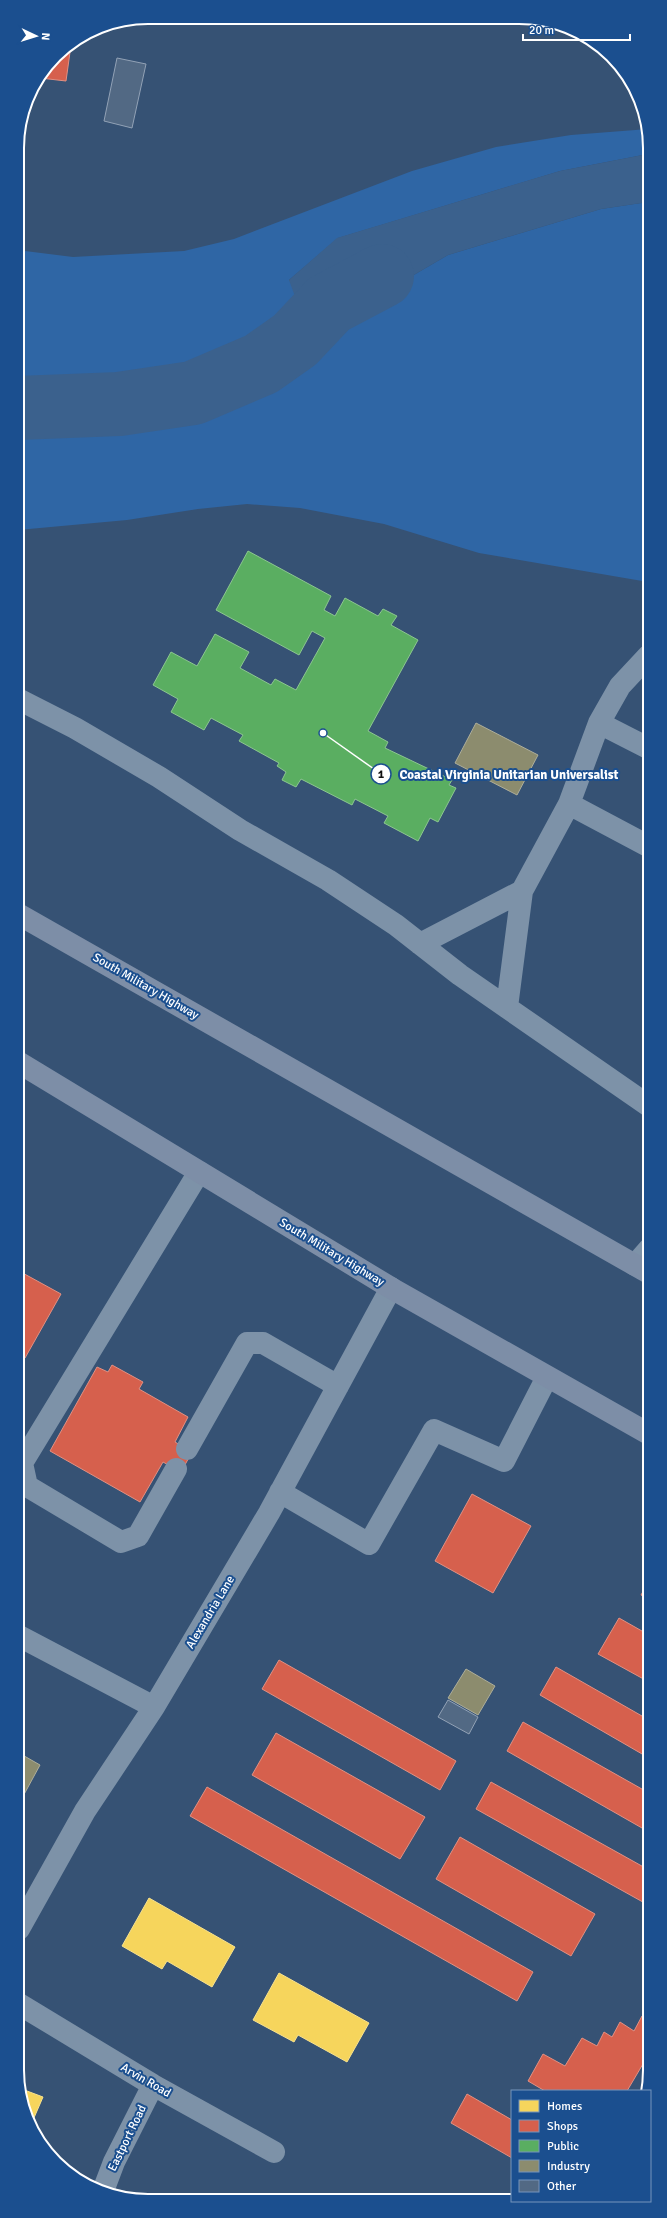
<svg xmlns="http://www.w3.org/2000/svg" width="667" height="2218" viewBox="0 0 667 2218" font-family="Signika,sans-serif">
<style>
.green{fill:#2f66a5}
.water{fill:#3b618d}
.homes{fill:#f6d55c;stroke:#f9e28d}
.shops{fill:#d6604d;stroke:#e29082}
.public{fill:#5aae61;stroke:#8cc690}
.industry{fill:#8c8c6e;stroke:#aeae9a}
.lines{fill:none;stroke-linecap:round;stroke-linejoin:round}
.river{stroke:#3b618d;stroke-width:64}
.building{fill:#526984;stroke:#92a2b6}
.minor{stroke:#7d92a8;stroke-width:22}
.major{stroke:#7d8ea7;stroke-width:22}
.labels{text-anchor:middle;stroke-width:4;stroke-linejoin:round;paint-order:stroke}
.street-label{font-size:12px;fill:#fff;stroke:#1b4f8f}
.rim{fill:none;stroke:#fff;stroke-width:2}
.leader{fill:none;stroke:#fff;stroke-width:1.5}
.callout-dot{fill:#fff;stroke:#1b4f8f;stroke-width:1.5}
.mark-label{font-size:12px;text-anchor:middle;font-weight:bold;fill:#111}
.callout-label{font-size:13px;text-anchor:middle;font-weight:bold;fill:#fff;stroke:#1b4f8f;stroke-width:4;stroke-linejoin:round;paint-order:stroke}
</style>
<rect width="100%" height="100%" fill="#365274"/>
<path class="green" d="M648,129V154L560,171L338,238L289,280L328,325L448,255L601,209L648,202V582L479,553L384,524L300,508L247,504L198,509L127,520L18,530L17,250L73,257L184,251L234,239L412,171L496,147L571,135Z"/>
<path class="water" d="M648,154V202L601,209L448,255L328,325L305,324L289,280L337,238L560,171Z"/>
<path class="homes" d="M149,1898L235,1947L212,1987L167,1961L162,1969L122,1946Z
M279,1973L369,2023L347,2062L298,2035L294,2042L253,2020Z
M19,2088L43,2097L30,2127L19,2095Z"/>
<path class="shops" d="M71,45L66,81L40,78L55,55Z
M19,1271L61,1294L25,1358L19,1354Z
M112,1365L143,1382L139,1389L188,1417L175,1442L192,1452L181,1472L163,1462L140,1502L50,1451L97,1367L108,1372Z
M472,1494L531,1526L493,1593L435,1561Z
M649,1581V1599L641,1595Z
M619,1618L649,1635V1682L598,1654Z
M279,1660L456,1761L440,1790L262,1689Z
M556,1667L649,1720V1758L540,1695Z
M523,1722L649,1793V1832L507,1751Z
M276,1733L425,1817L400,1859L252,1775Z
M491,1782L649,1870L650,1906L476,1809Z
M207,1787L533,1972L517,2001L190,1816Z
M460,1837L595,1914L571,1956L436,1879Z
M642,2016L650,2020V2052L627,2091H545L528,2081L543,2054L565,2066L582,2038L597,2046L604,2032L612,2037L620,2022L634,2031Z
M467,2094L512,2120V2158L451,2123Z"/>
<path class="public" d="M248,551L331,596L324,610L335,616L345,598L378,616L383,609L397,616L391,625L418,640L368,731L388,742L385,748L452,780L449,785L456,788L438,822L430,818L418,841L384,823L388,816L355,799L352,805L301,779L296,787L282,780L286,772L277,766L279,763L239,741L243,735L211,718L204,730L171,712L178,699L153,685L171,652L197,666L215,634L249,652L240,668L271,685L275,679L296,690L325,638L312,631L299,655L216,610Z"/>
<path class="industry" d="M476,723L538,755L517,795L455,763Z
M466,1669L495,1686L478,1715L448,1698Z
M19,1753L40,1765L21,1800H19Z"/>
<g class="lines">
<path class="river" d="M18,408L119,404L193,393L261,364L295,340L329,304L382,276"/>
</g>
<path class="building" d="M117,58L146,64L132,128L104,121Z
M448,1700L478,1717L469,1734L438,1717Z"/>
<g class="lines">
<path class="minor" d="M18,699L75,728L159,777L240,830L328,880L396,925L460,975L649,1106
M599,723L648,748
M569,804L648,846
M420,944L522,891
M507,1007L522,891L569,804L599,723L620,686L648,656
M635,1265L649,1249
M187,1449L247,1343H263L338,1386
M176,1469L138,1536L121,1542L27,1486L22,1463L199,1172
M280,1492L369,1544L434,1430L504,1461L547,1377
M19,1636L154,1707
M19,1929L85,1811L154,1707L269,1513L391,1288
M19,2004L153,2085L274,2152
M103,2191L114,2162L153,2085"/>
<path class="major" d="M18,914L649,1273
M18,1062L391,1288L649,1434"/>
</g>
<g class="labels">
<g class="street-label">
<text transform="translate(146 986) rotate(30)" y="4">South Military Highway</text>
<text transform="translate(332 1252) rotate(31)" y="4">South Military Highway</text>
<text transform="translate(210 1612) rotate(-59)" y="4">Alexandria Lane</text>
<text transform="translate(146 2080) rotate(30)" y="4">Arvin Road</text>
<text transform="translate(127 2138) rotate(-64)" y="4">Eastport Road</text>
</g>
</g>
<path d="M0 0H667V2218H0ZM148 24H519A124 124 0 0 1 643 148V2070A124 124 0 0 1 519 2194H148A124 124 0 0 1 24 2070V148A124 124 0 0 1 148 24Z" fill="#1b4f8f" fill-rule="evenodd"/>
<path class="rim" d="M148 24H519A124 124 0 0 1 643 148V2070A124 124 0 0 1 519 2194H148A124 124 0 0 1 24 2070V148A124 124 0 0 1 148 24Z"/>
<path class="leader" d="M323 733L381 774"/>
<g class="callout-dot">
<circle cx="323" cy="733" r="4"/>
<circle cx="381" cy="774" r="10"/>
</g>
<g class="mark-label">
<text x="381" y="778">1</text>
</g>
<g class="callout-label">
<text x="509" y="779">Coastal Virginia Unitarian Universalist</text>
</g>
<rect x="511" y="2090" width="140" height="112" fill="#1b4f8f" stroke="#7695bc"/>
<rect x="519" y="2100" width="20" height="12" fill="#f6d55c" stroke="#7695bc"/>
<text x="547" y="2110" font-size="12" fill="#ffffff">Homes</text>
<rect x="519" y="2120" width="20" height="12" fill="#d6604d" stroke="#7695bc"/>
<text x="547" y="2130" font-size="12" fill="#ffffff">Shops</text>
<rect x="519" y="2140" width="20" height="12" fill="#5aae61" stroke="#7695bc"/>
<text x="547" y="2150" font-size="12" fill="#ffffff">Public</text>
<rect x="519" y="2160" width="20" height="12" fill="#8c8c6e" stroke="#7695bc"/>
<text x="547" y="2170" font-size="12" fill="#ffffff">Industry</text>
<rect x="519" y="2180" width="20" height="12" fill="#526984" stroke="#7695bc"/>
<text x="547" y="2190" font-size="12" fill="#ffffff">Other</text>
<g transform="translate(36 36) rotate(94)" stroke="#1b4f8f" stroke-width="3" paint-order="stroke">
<path d="M0-3L7 15L0 10L-7 15Z" fill="#ffffff"/>
<text y="-6" font-size="11" font-weight="bold" text-anchor="middle" fill="#ffffff">N</text>
</g>
<path d="M523 34v6h107v-6" fill="none" stroke="#ffffff" stroke-width="2"/>
<text x="529" y="34" font-size="12" fill="#ffffff" stroke="#1b4f8f" stroke-width="3" paint-order="stroke">20 m</text>
</svg>
